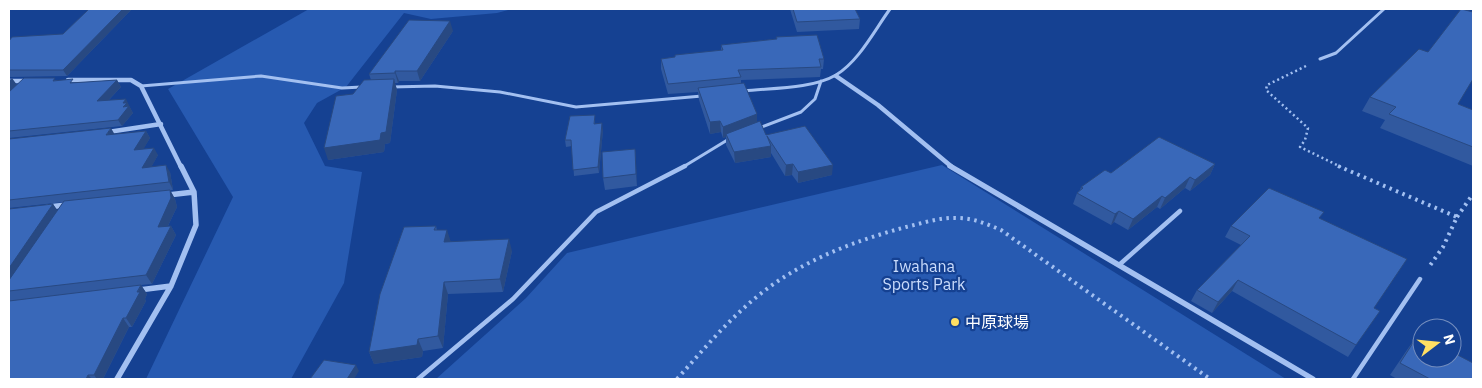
<svg xmlns="http://www.w3.org/2000/svg" width="1482" height="388" viewBox="0 0 1482 388" font-family="'IBM Plex Sans','Noto Sans JP',sans-serif">
<style>
.green{fill:#275ab1}
.lines{fill:none;stroke-linecap:round;stroke-linejoin:round}
.path-far1{stroke:#a3c0f1;stroke-width:2.5;stroke-dasharray:2 3;stroke-linecap:butt}
.path{stroke:#a3c0f1;stroke-width:4;stroke-dasharray:2.5 4.5;stroke-linecap:butt}
.lane-far1{stroke:#a3c0f1;stroke-width:3}
.lane{stroke:#a3c0f1;stroke-width:4.5}
.street-far1{stroke:#a3c0f1;stroke-width:4.5}
.street{stroke:#a3c0f1;stroke-width:5.5}
.wall{fill:#31599f}
.shaded-wall{fill:#284982}
.building{fill:#3968b9;stroke:#284982}
.poi-dot{fill:#ffdf63;stroke:#154192;stroke-width:2}
.labels{text-anchor:middle;stroke-width:4.5;stroke-linejoin:round;paint-order:stroke}
.park-label{font-size:16px;fill:#cadcfc;stroke:#154192}
.poi-label{font-size:16px;fill:#fff;stroke:#154192;text-anchor:start}
</style>
<rect width="100%" height="100%" fill="#154192"/>
<path class="green" d="M309,9H512L497,13L431,19L404,13L346,87L317,103L304,123L325,166L362,172L344,283L291,379H146L233,197L168,89Z
M942,165L1286,379H436L526,298L567,253Z"/>
<g class="lines">
<path class="path-far1" d="M1306,66L1267,85L1266,90L1308,128L1305,140L1300,147L1341,167"/>
<path class="path" d="M1338,166L1457,217L1443,247L1429,267
M1457,217L1473,194
M677,379C703,350 728,320 759,295C801,261 854,241 906,227C923,223 940,217 958,218C973,218 987,224 1001,230L1210,379"/>
<path class="lane-far1" d="M1320,59L1336,53L1384,9
M141,86L261,76L342,88L362,87
M391,87L435,86L500,92L576,107L702,96
M744,91C771,88 812,89 836,75C859,61 874,31 890,9
M759,128L801,112L815,99L821,81
M683,167L729,139"/>
<path class="lane" d="M1119,265L1180,211
M418,379L513,299L596,212L685,166
M1353,379L1420,279"/>
<path class="street-far1" d="M836,76L878,105L952,167
M68,80H131L141,86L181,167
M9,81H27
M108,132L161,124"/>
<path class="street" d="M950,166L1313,379
M168,195L194,192
M48,207L67,205
M139,290L171,286
M117,379L171,286L196,225L194,192L181,166"/>
</g>
<path class="wall" d="M89,9H132L67,76L9,77V41L63,34Z
M790,9H855L860,19L859,29L797,32Z
M453,31L420,81H399L398,83H395L397,90L390,143L385,144L384,152L328,160L353,94L371,80L369,74Z
M776,37L824,59L823,69H821L820,77L741,80V83L757,114V122L766,135L832,175L798,183L792,175L785,176L771,153V157L735,163L726,145V137L723,138L721,132L710,134L699,100L698,92L668,94L661,69V59L721,50V45L776,39Z
M9,78L17,85L57,80L75,83L117,80L121,87L108,101L129,106L133,113L122,126L9,138Z
M1370,97L1458,104L1473,110V166L1380,128L1385,120L1362,111Z
M595,115V124L603,130L599,173L574,176L572,146L566,147L565,140Z
M146,131L150,138L143,149L158,155L151,167L170,172L173,190L138,193L170,190L175,199L177,207L168,226H171L176,235L152,284L141,285L147,294L145,299L146,301L132,327H129L103,379H9V209L53,204L57,211L64,202L9,208V139L115,134Z
M635,149L637,186L605,190L603,178Z
M1215,164L1210,175L1190,191L1185,188L1160,209L1157,207L1128,230L1114,222L1111,225L1073,204L1077,193L1080,190L1081,187L1111,173Z
M1320,219L1374,308L1356,345L1348,357L1232,291L1212,313L1191,301L1197,290L1241,245L1225,237L1231,226Z
M436,226L437,230L451,242L512,251L503,292L448,294L443,348L423,351L422,357L374,364L369,352Z
M1418,335L1473,379H1397L1390,375L1409,347Z"/>
<path class="shaded-wall" d="M123,9H132L67,76L63,70Z
M450,21L453,31L420,81L417,71Z
M395,71L399,81L398,83L395,73Z
M12,78L17,85L9,94V82Z
M394,79L397,90L390,143L385,144L384,152L328,160L324,148L381,133Z
M117,80L121,87L101,108L97,101Z
M126,99L133,113L122,126L118,120L123,103Z
M757,114V125L726,134V137L723,138V127Z
M720,121L721,132L710,134V122Z
M602,123L603,130L599,173L598,167Z
M111,128L115,135H106Z
M146,131L150,138L139,157L134,150Z
M771,146V157L735,163L734,152Z
M154,148L158,155L147,175L142,168Z
M635,149L636,161L637,186L636,174Z
M793,164L792,175L785,176L786,165Z
M1215,164L1210,175L1190,191L1195,180Z
M166,165L170,172L173,190L169,182Z
M833,165L832,175L798,183V172Z
M1190,177L1185,188L1160,209L1165,198Z
M170,190L175,199L177,207L163,236L158,227Z
M1162,196L1157,207L1128,230L1133,219Z
M53,204L58,211L9,284V268Z
M1119,211L1114,222L1111,225L1115,214Z
M171,226L176,235L152,284L146,275Z
M447,230L451,242H444Z
M509,239L512,251L503,292L500,279Z
M1238,280L1232,291L1212,313L1218,302Z
M444,282L448,294L443,348L438,336Z
M141,285L147,294L145,299L146,301L132,327L126,318Z
M123,318L129,327L103,379H97L94,375Z
M418,339L423,351L422,357L374,364L369,352Z
M356,365L359,371L354,379H347Z
M88,375L92,379H86Z"/>
<path class="building" d="M89,9H123L63,70H9V41L12,37L63,34Z
M793,9H855L860,19L797,22Z
M1461,9L1473,12V79L1458,104L1473,110V147L1389,114L1396,107L1370,97L1419,49L1428,52Z
M409,20L450,21L417,71H395V73L369,74Z
M817,35L824,59H819L821,67L738,70L741,77L668,84L661,59L675,57V55L723,50L721,45L777,39L776,37Z
M24,78H55L53,81L73,79L70,83L117,80L97,101L126,99L123,103H127L123,107L129,106L118,120L9,131V92Z
M394,79L386,132L381,133L380,140L324,148L336,96L353,94L364,80Z
M744,83L757,114L723,127L720,121L710,122L698,88Z
M595,115L594,124L602,123L598,167L573,170L571,140H565L570,116Z
M760,121L766,135L805,126L833,165L798,172L793,164L786,165L767,136L771,146L734,152L726,134Z
M111,128L106,135L146,131L134,150L154,148L142,168L166,165L169,182L9,200V139Z
M1159,137L1215,164L1195,180L1190,177L1165,198L1162,196L1133,219L1119,211L1115,214L1077,193L1083,188L1081,187L1105,170L1111,173Z
M635,149L636,174L603,178L602,152Z
M1269,188L1324,212L1319,218L1407,259L1374,308L1380,311L1356,345L1238,280L1218,302L1197,290L1250,236L1231,226Z
M170,190L171,198L158,227L171,226L146,275L9,291V280L64,201Z
M53,204L9,268V209Z
M436,226L434,230H447L444,242L509,239L500,279L444,282L438,336L418,339L417,345L369,352L380,294L404,227Z
M141,285L137,292H140L126,318H123L94,375H88L86,379H9V301Z
M1418,335L1422,337V358H1452V352L1473,363V379H1430L1400,363Z
M324,360L356,365L347,379H310Z"/>
<circle class="poi-dot" cx="955" cy="322" r="5"/>
<g class="labels">
<g class="park-label">
<text x="924" y="272">Iwahana<tspan x="924" dy="18">Sports Park</tspan></text>
</g>
<g class="poi-label">
<text x="965" y="328">中原球場</text>
</g>
</g>
<rect width="1482" height="388" fill="none" stroke="#ffffff" stroke-width="20"/>
<g transform="translate(1437 343) rotate(74)"><circle r="24" fill="#154192" stroke="#738dbe"/>
<path d="M0-4L9 19L0 12L-9 19Z" fill="#ffdf63"/>
<text y="-8" font-size="14" font-weight="bold" text-anchor="middle" fill="#ffffff">N</text>
</g>
</svg>
